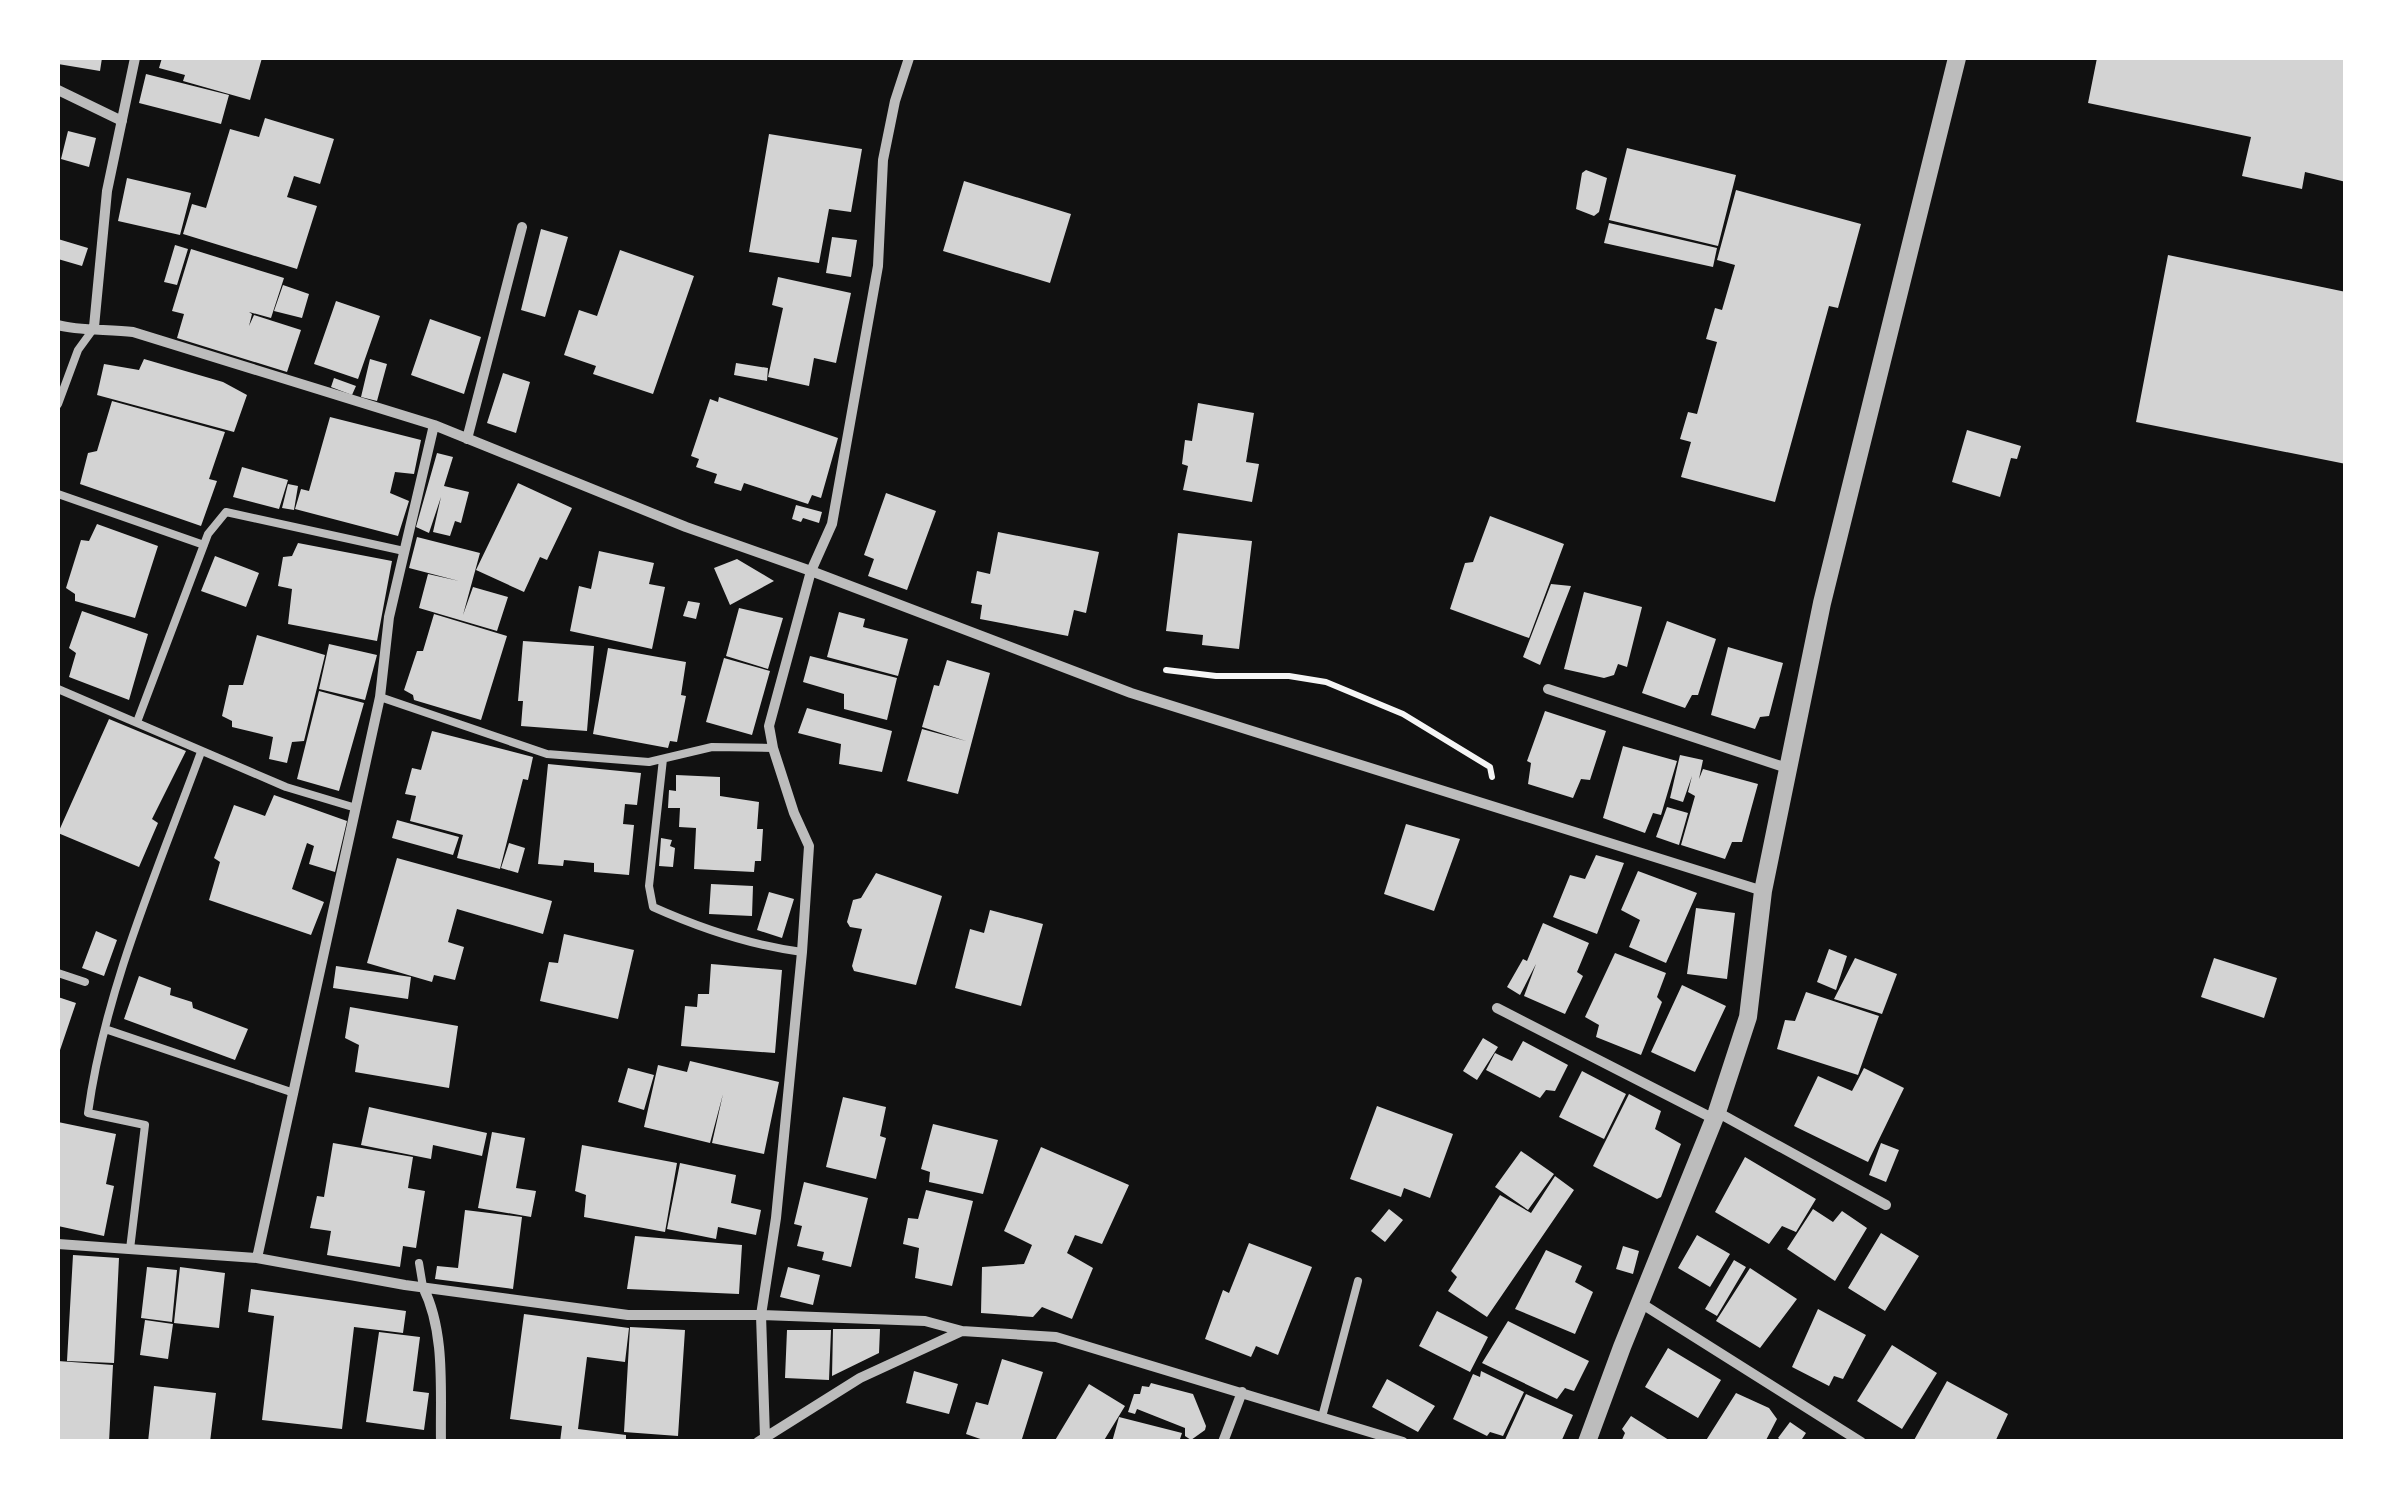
<svg xmlns="http://www.w3.org/2000/svg" width="2403" height="1499" viewBox="0 0 2403 1499" font-family="Mulish,sans-serif">
<style>
.building{fill:#d3d3d3}
.lines{fill:none;stroke-linecap:round;stroke-linejoin:round}
.path{stroke:#f5f5f5;stroke-width:6}
.service{stroke:#bcbcbc;stroke-width:8}
.minor{stroke:#bcbcbc;stroke-width:10}
.tertiary{stroke:#bcbcbc;stroke-width:18}
</style>
<rect width="100%" height="100%" fill="#111"/>
<path class="building" d="M58,58H102L100,71L58,64Z
M162,58H262L250,100L183,81L185,75L159,68Z
M2097,58H2346V182L2305,172L2302,189L2242,176L2251,137L2088,103Z
M146,74L229,95L221,124L139,103Z
M265,118L334,139L320,184L294,176L287,197L317,206L297,269L183,234L192,204L206,208L230,129L259,137Z
M68,131L96,138L89,167L61,159Z
M769,134L862,149L851,212L829,209L819,263L749,252Z
M1627,148L1736,175L1718,246L1609,220Z
M1586,170L1607,178L1599,212L1594,216L1576,209L1582,173Z
M127,178L191,193L180,235L118,221Z
M964,181L1071,214L1050,283L943,251Z
M1736,190L1861,224L1838,308L1829,306L1775,502L1681,477L1691,442L1680,439L1688,412L1697,414L1717,342L1706,339L1715,308L1722,310L1735,265L1717,260Z
M1609,223L1717,248L1713,267L1604,243Z
M541,229L568,237L545,317L521,310Z
M832,237L857,240L851,277L826,273Z
M58,239L88,248L82,266L58,259Z
M175,245L188,249L177,285L164,282Z
M191,249L284,278L271,318L249,312L252,314L249,326L254,315L301,330L287,372L177,338L184,314L172,311Z
M620,250L694,276L653,394L593,374L596,366L564,355L579,310L597,316Z
M2168,255L2346,292V464L2136,422Z
M778,277L851,293L836,363L814,358L809,386L768,377L783,308L772,305Z
M283,285L309,294L302,318L274,311Z
M336,301L380,316L358,379L314,364Z
M430,319L481,337L464,394L411,375Z
M144,359L223,382L247,395L234,432L97,395L104,364L139,370Z
M370,359L387,364L377,401L361,397Z
M736,363L768,368L767,381L734,375Z
M503,373L530,382L516,433L487,423Z
M334,378L356,386L352,395L331,387Z
M719,397L838,438L821,498L812,495L808,504L744,483L741,491L714,483L717,474L696,467L699,459L691,456L710,399L718,402Z
M112,401L225,432L209,479L217,481L201,526L80,484L88,453L97,451Z
M1198,403L1254,413L1246,462L1259,464L1252,502L1183,490L1188,466L1182,464L1185,440L1192,441Z
M330,417L421,440L414,474L395,472L390,493L409,501L398,536L295,509L301,489L309,491Z
M1967,430L2021,446L2017,459L2011,458L2000,497L1952,482Z
M437,453L453,457L444,486L469,492L461,523L455,521L450,536L433,532L441,497L429,533L416,527Z
M242,467L288,480L279,509L233,497Z
M518,483L572,508L547,560L540,557L524,592L476,570Z
M288,484L298,486L294,510L282,508Z
M886,493L936,511L907,590L868,576L874,559L864,555Z
M796,505L822,512L819,523L803,518L801,522L792,519Z
M1490,516L1564,544L1529,638L1450,609L1465,563L1473,562Z
M97,524L158,546L135,618L75,601V594L66,588L81,540L89,541Z
M998,532L1099,552L1086,613L1074,610L1068,636L980,619L982,605L971,603L977,571L990,574Z
M1178,533L1252,541L1239,649L1202,645L1203,635L1166,631Z
M417,537L480,553L463,615L473,587L508,597L497,631L419,608L428,574L459,581L409,568Z
M298,543L392,561L377,641L288,624L292,589L278,586L283,557L292,556Z
M599,551L654,563L649,584L665,587L652,649L570,631L579,586L591,589Z
M215,556L259,573L246,607L201,591Z
M737,559L774,581L730,605L714,568Z
M1551,584L1571,586L1540,665L1523,657Z
M1584,592L1642,607L1627,667L1618,664L1614,675L1604,678L1564,669Z
M688,601L700,603L696,619L683,616Z
M739,608L783,618L768,669L726,656Z
M82,611L148,634L129,700L69,677L76,653L69,648Z
M839,612L865,619L863,627L908,639L898,676L827,657Z
M434,614L507,636L481,720L414,700L413,695L404,690L417,651H423Z
M1667,621L1716,639L1698,695H1692L1685,708L1642,693Z
M257,635L325,655L304,741L292,742L287,763L269,759L273,737L232,727V721L222,716L229,685H243Z
M523,641L594,646L587,731L521,726L523,701H518Z
M329,644L377,655L365,700L319,689Z
M1728,647L1783,663L1769,716L1760,717L1755,729L1711,715Z
M608,648L686,662L681,695L686,696L677,742L670,741L668,748L593,734Z
M810,656L897,678L887,720L844,709V694L803,682Z
M724,658L770,671L752,735L706,722Z
M947,660L990,673L958,794L907,781L922,729L966,741L922,727L934,685L939,686Z
M319,691L364,703L339,791L297,779Z
M807,708L892,731L882,772L839,764L841,744L798,733Z
M1545,711L1606,731L1590,780L1581,779L1573,798L1528,784L1531,763L1527,761Z
M109,719L186,751L152,819L158,823L139,867L58,833Z
M432,731L533,757L528,780L523,779L500,869L457,858L463,835L410,821L416,796L405,794L412,768L421,770Z
M1623,746L1677,761L1661,815L1653,813L1645,833L1603,818Z
M1680,755L1703,760L1699,779L1703,769L1758,784L1742,842H1732L1725,859L1681,845L1695,796L1688,792L1692,776L1683,802L1670,798Z
M548,764L641,773L637,805L625,804L623,824L634,825L629,875L594,872V863L564,860L563,866L538,864Z
M676,775L720,777V796L759,802L757,829H763L761,861H755L754,872L694,869L696,828L679,827L680,808H668L669,790L676,791Z
M274,795L347,821L335,872L309,864L314,846L307,843L292,889L324,902L311,935L209,900L220,862L214,858L234,805L265,816Z
M1667,807L1688,813L1679,845L1656,837Z
M397,820L459,837L453,855L392,838Z
M1406,824L1460,839L1434,911L1384,894Z
M661,838L672,840L670,846L675,848L673,867L659,866Z
M509,843L525,848L518,873L501,868Z
M1596,855L1624,863L1597,934L1553,917L1570,875L1585,879Z
M397,858L552,901L543,934L457,909L448,942L464,947L455,980L434,975L432,982L367,963Z
M1638,871L1697,893L1666,963L1629,947L1640,920L1621,910Z
M876,873L942,896L916,985L854,971L852,966L862,929L850,927L847,922L853,900L861,898Z
M711,884L753,886L752,916L709,914Z
M769,892L794,899L782,938L757,930Z
M1696,908L1735,913L1727,979L1687,974Z
M990,910L1043,924L1021,1006L955,988L970,929L984,933Z
M1543,923L1589,943L1577,972L1583,976L1565,1014L1524,996L1536,964L1520,995L1507,987L1523,959L1527,961Z
M96,931L117,940L104,976L82,968Z
M564,934L634,950L618,1019L540,1001L549,962L558,963Z
M1829,949L1847,956L1836,990L1817,982Z
M1615,953L1666,973L1657,997L1662,1002L1641,1055L1596,1037L1599,1025L1585,1017Z
M1855,958L1897,974L1882,1014L1834,999Z
M2214,958L2277,978L2264,1018L2201,997Z
M711,964L782,970L775,1053L681,1046L685,1006L697,1007L698,994H709Z
M336,966L411,977L408,999L333,988Z
M139,976L171,988L170,995L192,1002L193,1008L248,1029L235,1060L124,1019Z
M1682,985L1726,1006L1695,1072L1651,1052Z
M1806,992L1879,1016L1858,1075L1777,1049L1785,1020L1795,1021Z
M58,997L76,1003L58,1056Z
M350,1007L458,1026L449,1088L355,1072L359,1045L345,1038Z
M1483,1038L1498,1047L1477,1080L1463,1071Z
M1523,1041L1568,1065L1555,1091L1546,1090L1540,1098L1486,1070L1495,1053L1512,1061Z
M690,1061L779,1082L764,1154L712,1143L723,1094L710,1143L644,1127L658,1065L687,1072Z
M628,1068L654,1075L644,1110L618,1102Z
M1864,1068L1904,1088L1868,1162L1794,1126L1818,1076L1852,1091Z
M1582,1071L1626,1094L1604,1139L1559,1117Z
M1629,1094L1661,1111L1655,1129L1681,1144L1661,1197L1657,1199L1593,1166Z
M843,1097L886,1107L880,1136L886,1138L876,1179L826,1167Z
M1377,1106L1453,1134L1430,1198L1404,1188L1401,1197L1350,1179Z
M369,1107L487,1133L482,1156L433,1145L431,1159L361,1145Z
M58,1122L116,1134L106,1184L114,1186L104,1236L58,1226Z
M933,1124L998,1140L983,1194L929,1182L930,1172L921,1169Z
M492,1132L525,1138L516,1188L536,1191L531,1217L478,1208Z
M333,1143L413,1157L408,1188L425,1191L416,1248L403,1246L400,1267L327,1255L331,1231L310,1228L317,1196L324,1197Z
M1881,1143L1899,1150L1886,1182L1869,1175Z
M582,1145L677,1163L665,1232L584,1217L586,1195L575,1191Z
M1041,1147L1129,1185L1102,1244L1075,1235L1067,1253L1093,1268L1072,1319L1042,1307L1033,1317L981,1313L982,1267L1024,1264L1032,1245L1004,1231Z
M1521,1151L1554,1174L1528,1210L1495,1187Z
M1745,1157L1816,1199L1796,1232L1782,1226L1769,1244L1715,1212Z
M680,1163L736,1175L731,1203L761,1210L756,1235L718,1227L716,1239L667,1229Z
M1555,1176L1574,1190L1487,1317L1448,1291L1457,1277L1451,1271L1500,1195L1531,1213Z
M804,1182L868,1198L851,1267L822,1260L824,1252L797,1246L802,1226L794,1224Z
M926,1190L973,1201L952,1286L915,1278L919,1248L903,1244L908,1218L918,1219Z
M1389,1209L1403,1220L1385,1242L1371,1231Z
M1813,1209L1833,1222L1842,1211L1867,1228L1835,1281L1787,1249Z
M465,1210L522,1217L513,1289L435,1279L437,1266L458,1268Z
M1881,1233L1919,1256L1885,1311L1848,1288Z
M1697,1235L1730,1254L1710,1287L1678,1268Z
M635,1236L742,1245L739,1294L627,1289Z
M1249,1243L1312,1267L1278,1355L1256,1346L1251,1357L1205,1339L1223,1290L1229,1293Z
M1623,1246L1639,1251L1633,1274L1616,1269Z
M1546,1250L1582,1266L1575,1282L1593,1292L1575,1334L1515,1309Z
M73,1255L119,1258L114,1363L67,1361Z
M1734,1260L1746,1267L1717,1316L1705,1309Z
M147,1267L177,1270L172,1322L141,1318Z
M180,1267L225,1273L219,1328L174,1323Z
M788,1267L820,1275L813,1305L780,1297Z
M1750,1268L1797,1299L1760,1348L1716,1321Z
M251,1289L406,1311L403,1333L354,1327L342,1429L262,1420L274,1316L248,1312Z
M1818,1309L1866,1335L1843,1379L1834,1376L1829,1386L1792,1367Z
M1437,1311L1488,1337L1470,1372L1419,1346Z
M524,1314L629,1328L625,1362L587,1357L578,1429L626,1435V1442H560L562,1426L510,1419Z
M145,1320L173,1324L168,1359L140,1355Z
M1508,1321L1589,1361L1574,1391L1565,1388L1557,1399L1482,1363Z
M630,1327L685,1330L678,1436L624,1432Z
M833,1329H880L879,1353L832,1376Z
M787,1330H831L829,1380L785,1378Z
M379,1332L420,1337L413,1391L429,1393L424,1430L366,1422Z
M1892,1345L1937,1373L1902,1429L1857,1401Z
M1668,1348L1721,1380L1698,1418L1645,1387Z
M1002,1359L1043,1372L1021,1442H989L966,1434L976,1402L988,1405Z
M58,1361L113,1365L109,1442H58Z
M914,1371L958,1384L949,1414L906,1403Z
M1481,1371L1524,1392L1503,1436L1490,1432L1487,1436L1453,1419L1473,1374L1480,1377Z
M1387,1379L1435,1406L1418,1432L1372,1407Z
M1947,1381L2008,1414L1995,1442H1913Z
M1151,1383L1193,1394L1206,1426L1205,1430L1191,1440L1185,1436V1428L1137,1409L1135,1414L1128,1412L1134,1394H1140L1142,1386L1149,1387Z
M1089,1384L1125,1406L1103,1442H1054Z
M154,1386L216,1393L210,1442H148Z
M1736,1393L1769,1408L1777,1419L1765,1442H1705Z
M1526,1394L1573,1415L1561,1442H1504Z
M1631,1416L1672,1442H1621L1625,1433L1622,1429Z
M1119,1417L1182,1433L1179,1442H1112Z
M1790,1422L1806,1433L1800,1442H1783L1778,1438Z"/>
<g class="lines">
<path class="path" d="M1166,670L1216,676H1289L1326,682L1403,714L1490,767L1492,777"/>
<path class="service" d="M58,404L78,350L94,328
M58,494L204,545
M58,689L286,787L356,808
M380,697L547,754L649,762L712,747L773,748
M137,722L208,534L226,512L404,551
M663,759L649,886L653,907C702,929 749,945 802,952
M58,973L85,982
M105,1029L294,1093
M130,1249L145,1125L88,1113C105,989 158,869 201,752
M419,1263L423,1287
M1322,1417L1358,1281"/>
<path class="minor" d="M58,90L122,121
M58,325C77,331 110,329 133,332L434,425L686,527L811,571L1131,693L1763,891
M94,327L107,191L135,58
M467,439L522,227
M1548,689L1787,768
M1497,1008L1714,1119
M1717,1112L1886,1205
M58,1244L257,1258L405,1285L628,1315H761L925,1321L962,1331
M257,1258L380,697L389,617L434,425
M423,1287C446,1333 440,1392 441,1442
M1639,1302L1861,1442
M765,1437L761,1315L776,1218L802,952L809,846L794,813L773,748L769,726L811,571L832,524L878,266L883,160L895,101L909,58
M758,1442L860,1378L962,1331L1056,1337L1403,1442
M1223,1442L1242,1392"/>
<path class="tertiary" d="M1587,1442L1622,1347L1717,1112L1748,1017L1763,891L1822,603L1957,58"/>
</g>
<rect width="2403" height="1499" fill="none" stroke="#ffffff" stroke-width="120"/>
</svg>
